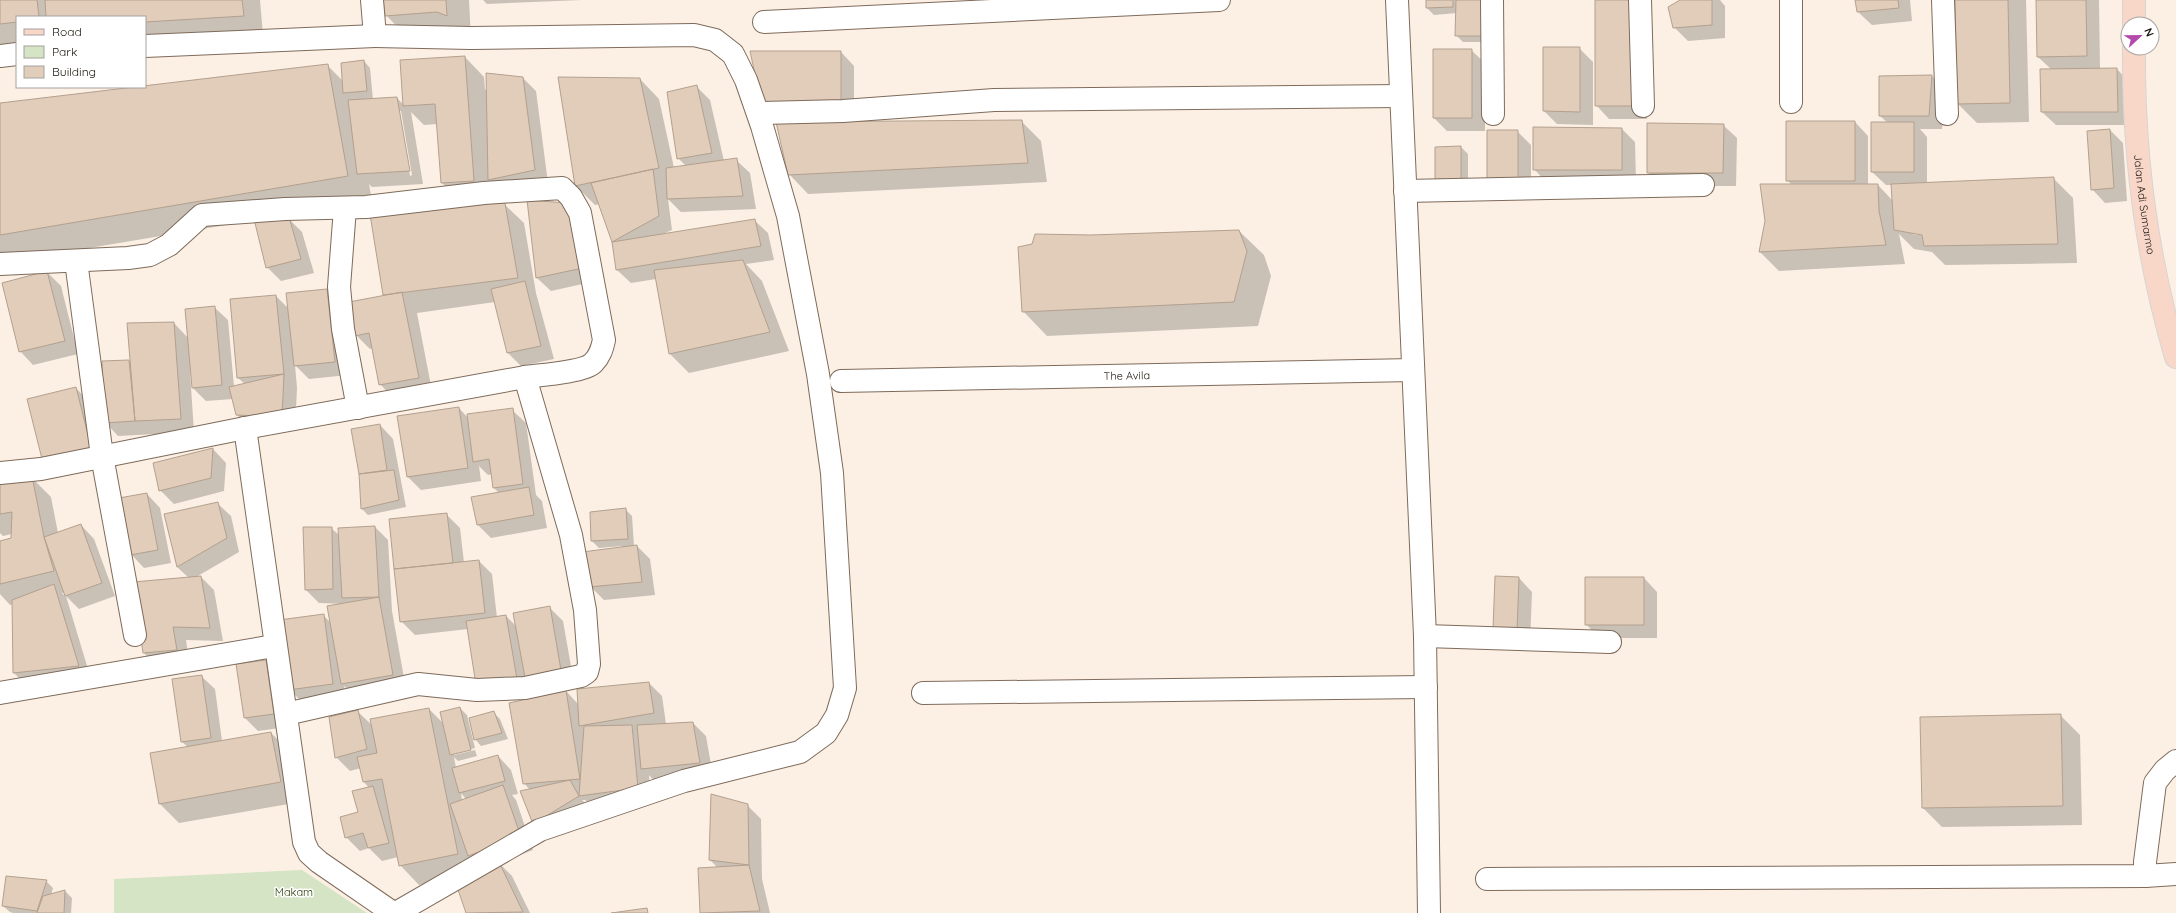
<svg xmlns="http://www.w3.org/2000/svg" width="2176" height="913" viewBox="0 0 2176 913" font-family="Quicksand,sans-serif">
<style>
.green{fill:#d4e4c4}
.shadow{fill:#0003;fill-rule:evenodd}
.building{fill:#e1cdba;stroke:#b3a08e}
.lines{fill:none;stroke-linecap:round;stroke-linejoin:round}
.minor-casing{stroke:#7e6b5b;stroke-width:24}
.major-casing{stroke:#d6d5d4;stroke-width:24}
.minor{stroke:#fff;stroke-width:22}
.major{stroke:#f8d7c9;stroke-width:22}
.labels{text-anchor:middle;stroke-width:3;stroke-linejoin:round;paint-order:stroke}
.street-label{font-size:11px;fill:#1d160f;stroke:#fff}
.park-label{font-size:11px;fill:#253a05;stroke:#fff}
</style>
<rect width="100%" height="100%" fill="#fcf0e4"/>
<path class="green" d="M302,870L367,913H114V879Z"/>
<path class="shadow" d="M0,0H260L263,35L145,43V17H17V50L0,52Z
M384,0H469L471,39L410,40L386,15Z
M483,0H582L487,4Z
M1427,0H1458L1494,42H1463L1456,35L1457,13L1434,15L1427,8Z
M1596,0H1647V119H1609L1596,105Z
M1682,0H1720L1725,6V38L1688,41L1674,27Z
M1856,0H1910L1912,21L1872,25L1858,12Z
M1956,0H2026L2029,122L1977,123L1958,104Z
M2037,0H2099L2100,69H2117L2130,83L2131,125H2056L2042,112L2041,70H2052L2038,57Z
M1579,48L1593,62V125L1557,124L1544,111Z
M1471,50L1485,63V131H1447L1434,118Z
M841,52L854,66V123L1021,121L1041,141L1047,182L808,194L789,174Z
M465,57L484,77L485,90L523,78L536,91L548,183L461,202L442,183L437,124L424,125L411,112L423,184L372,187L369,184L372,201L288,218L302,232L314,273L281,281L267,267L256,220L0,263V104L327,65L343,81L364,61L370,68L373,100L397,98L404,105ZM399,111H401L412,175L410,176Z
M1932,76L1945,90L1942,129H1920L1927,137V183L2053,178L2073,198L2077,263L1945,265L1932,252L1914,249L1899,234L1905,264L1779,271L1760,252L1792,185L1787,180L1855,122L1868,136V185H1878L1893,201L1892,185H1886L1872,172L1888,123L1880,116ZM1912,232L1927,236L1912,234Z
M640,79L659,99L674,168L686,166L678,158L696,86L710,100L724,161L736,160L750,173L756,209L681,212L668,199L672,230L663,234L754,220L768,233L774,260L746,264L762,281L789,351L689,373L670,354L656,279L631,283L617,270L613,243L600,204L595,205L576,186Z
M1723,125L1737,138L1736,186H1662L1648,173Z
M1534,128L1622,129L1635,142L1636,183H1547L1534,169Z
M2110,130L2123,143L2127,201L2105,203L2092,189Z
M1517,131L1531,145V195L1501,196Z
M1461,147L1468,154V189L1436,148Z
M528,201L596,281L551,291L537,278Z
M504,204L524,223L536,293L554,359L521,366L508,353L495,302L417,313L432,391L393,398L380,384L373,348L370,349L356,335L385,296L370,209Z
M1239,231L1264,255L1271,276L1258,326L1047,336L1023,311L1091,236Z
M47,272L61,286L78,354L33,365L20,351Z
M327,290L340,304L348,375L309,379L295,365L297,388L295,430L250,428L237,415L233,399L206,401L193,388L192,371L190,372L194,432L118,436L105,422L129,361L132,364L174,323L188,338L214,307L228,320L234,387L245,384L238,378L276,296L289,309Z
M76,388L89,402L104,464L57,476Z
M459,408L468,418L512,410L526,423L536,495L542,501L547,528L491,538L478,525L472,498L499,493L494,488L492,474L488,475L479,466L481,481L421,490L408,477Z
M380,425L393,439L406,507L368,515L362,509L360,474L353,429Z
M213,449L226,463L224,491L174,504L160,490L154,463Z
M32,478L51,497L58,533L81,525L94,539L115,596L79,609L66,596L91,679L27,686L14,673L13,604L10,605L0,594V542L12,539V534L3,536L0,533V485ZM65,592L67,598L62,593Z
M147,494L160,508L171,563L144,568L131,554Z
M217,503L231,516L239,552L196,577H201L214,590L223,641L186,640L189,663L157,666L144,653L189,578L177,567L165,515Z
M625,509L632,516L634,546H637L650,559L655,595L604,600L590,586L622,546L599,548L592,541L591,513Z
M446,514L460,528L464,563L479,561L492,574L497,618L506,616L516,626L549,607L563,621L575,689L566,691L578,704L649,683L662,696L666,724L693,723L706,736L713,776L655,782L649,775L651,802L594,809L585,800H582L592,809L547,837L530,790L524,783L540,697L529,692L468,629L415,635L401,621Z
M375,527L388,540L392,611L406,689L356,697L344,686L346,697L303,703L289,689L323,615L332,624L346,604L319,603L306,590L331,528L339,535Z
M1519,578L1532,592L1530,644L1494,629Z
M1586,578H1644L1657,592V638H1599L1586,624Z
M266,661L279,675L287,727L258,731L245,718Z
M201,676L215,689L222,741L271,733L291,752L300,802L179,823L160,804L188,747L182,742L173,680Z
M460,708L467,715L475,748L454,753V755L475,750L477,756L458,761L454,757L456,768L498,756L511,770L518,794L512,795L516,800L533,850L499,863L512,876L530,913H467L456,881L468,875L419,885L400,865L398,857L382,861L369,848L360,851L346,837L369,788L364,782L361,768L350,771L336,757L357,711L373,726L429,709L444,724ZM461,793L466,799L462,800Z
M493,712L500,719L508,739L481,746L475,739Z
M2060,715L2080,735L2082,825L1942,827L1923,808Z
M747,805L761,819L762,879L770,913H701L699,869L718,868L710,860Z
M46,881L53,888L51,895L65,891L72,898L71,913H13L10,912L3,906Z"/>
<path class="building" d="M0,0H37L39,17H17V22L0,24Z
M45,0H242L244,16L145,22V17H46Z
M383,0H446L447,16L437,12L385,16Z
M1426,0H1453V7L1426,8Z
M1456,0H1488L1487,36H1455Z
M1595,0H1634V106H1595Z
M1680,0H1712V25L1673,28L1668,7Z
M1855,0H1898L1899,8L1857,12Z
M1955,0H2008L2010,103L1957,104Z
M2036,0H2086L2087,56L2037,57Z
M1543,47H1580V112L1543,111Z
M1433,49H1472V118H1433Z
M750,51H841V109L762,107Z
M465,56L474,181L441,183L435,104L403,106L400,60Z
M364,60L367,91L343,93L341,63Z
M328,64L348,176L0,235V103Z
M2117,68L2118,112H2041L2040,69Z
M486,73L523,77L535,170L488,180Z
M1932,75L1929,116H1879V76Z
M558,77L640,78L659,168L575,186Z
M697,85L712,153L677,159L667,92Z
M397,97L410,171L357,174L348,100Z
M1022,120L1028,163L788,175L776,122Z
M1786,121H1855V181H1786Z
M1871,122H1914V172H1871Z
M1647,123L1724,124L1723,173H1647Z
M1533,127L1622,128V170H1533Z
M2110,129L2114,188L2091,190L2087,131Z
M1487,130H1518V182H1487Z
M1461,146V183H1435V147Z
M737,158L743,196L667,199L666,168Z
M653,169L659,216L612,242L591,183Z
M2054,177L2058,244L1924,246L1922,235L1894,230L1891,184Z
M1760,184H1878L1879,211L1886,245L1759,252L1765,221Z
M527,200L567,203L583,268L536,278Z
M505,203L518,278L383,295L369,208Z
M253,215L289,217L301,259L266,268Z
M755,219L761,246L616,270L612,242Z
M1239,230L1247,251L1234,302L1022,312L1018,247L1032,244L1035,234L1091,235Z
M743,260L770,332L669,354L654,270Z
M47,271L65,341L19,352L2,283Z
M525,281L541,346L507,353L491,289Z
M327,289L335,362L294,366L286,293Z
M402,292L419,378L379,385L369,333L355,336L349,302Z
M276,295L284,374L237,378L230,299Z
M215,306L222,385L192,388L185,309Z
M174,322L181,419L135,421L127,323Z
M129,360L135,421L104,423L102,361Z
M284,374L282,417L236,415L229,387Z
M76,387L92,451L43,463L27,399Z
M459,407L468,468L407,477L397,416Z
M513,408L523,484L493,488L489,459L473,462L467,414Z
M380,424L387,470L359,474L351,429Z
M213,448L211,478L159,491L153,463Z
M394,470L399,500L361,509L359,474Z
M32,476L44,537L54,571L0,584V541L11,538L12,512L0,514V484Z
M529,487L534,515L477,525L471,497Z
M147,493L158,550L130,555L119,498Z
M218,502L227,538L177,567L164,514Z
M626,508L628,539L591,541L590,512Z
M447,513L453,563L394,569L389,519Z
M81,524L102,583L65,596L44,537Z
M375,526L379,597L342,598L338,528Z
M303,527H332L333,589L305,590Z
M637,545L642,582L589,587L582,552Z
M479,560L485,613L400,622L394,569Z
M201,576L210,628L173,627L177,650L143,653L133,582Z
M1495,576L1519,577L1517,631L1493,629Z
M1585,577H1644V625H1585Z
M54,584L79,666L13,673L12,600Z
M379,597L393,675L341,684L327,606Z
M550,606L562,676L526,683L513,613Z
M324,614L333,684L288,690L279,620Z
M506,615L517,679L476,685L466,621Z
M266,660L274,714L244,718L236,664Z
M202,675L211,738L181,742L172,679Z
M649,682L654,713L579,726L577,689Z
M566,690L580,779L523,784L509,703Z
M460,707L471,750L450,755L440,712Z
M429,708L458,854L399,866L382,779L363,782L357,757L377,753L370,719Z
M358,710L367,749L335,758L329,717Z
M494,711L502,733L474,740L469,718Z
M2061,714L2063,806L1922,808L1920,717Z
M693,722L700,763L641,769L637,725Z
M632,725L638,788L579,796L584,726Z
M271,732L281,782L159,804L150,753Z
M498,755L505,781L459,793L452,768Z
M570,780L579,796L533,824L520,791Z
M503,785L521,837L468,856L450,804Z
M373,786L389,843L368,848L363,833L345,838L340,817L358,812L352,791Z
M711,794L748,804L749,865L709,860Z
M499,862L523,912L466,913L455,881Z
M749,865L760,911L700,913L698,868Z
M6,876L47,880L37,911L2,906Z
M65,890L64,913H37L43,896Z
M647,908L648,913H611Z"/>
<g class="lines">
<g class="minor-casing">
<g id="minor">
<path d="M372,0L375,36L471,38L694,35L715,40L733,54L746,80L762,126L788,216L818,374L832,473L845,688L837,715L826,733L800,752L684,781L540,830L396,913"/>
<path d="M1397,0L1425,636L1429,913"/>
<path d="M1492,0L1493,114"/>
<path d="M1640,0L1643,106"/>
<path d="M1943,0L1947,114"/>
<path d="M764,22L1219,0"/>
<path d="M145,46L375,36"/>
<path d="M0,56L17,54"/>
<path d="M1791,102V0"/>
<path d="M758,113L843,111L994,100L1401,96"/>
<path d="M1405,191L1703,185"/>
<path d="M345,208L339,287L343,329L358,408"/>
<path d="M76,261L102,456L135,635"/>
<path d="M0,264L128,258L150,255L169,245L202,215L285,209L366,207L484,193L562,188L571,197L580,213L604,340C602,349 600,356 593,363C584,372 540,375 525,377L245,428L41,469L0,473"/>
<path id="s1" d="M841,381L1413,370"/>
<path d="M245,428L304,842L309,853L319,862L393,913"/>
<path d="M1425,636L1610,642"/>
<path d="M0,693L274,646"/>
<path d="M923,693L1426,687"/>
<path d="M286,714L418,684L477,690L525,688L581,676L587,672L589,664L585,610L571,535L525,377"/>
<path d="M2145,876V862L2155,783L2165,770L2176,761"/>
<path d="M1487,879L2145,876L2176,874"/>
</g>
</g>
<g class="major-casing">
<g id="major">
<path d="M2134,24V0"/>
<path id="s2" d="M2134,48C2133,154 2146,255 2176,357"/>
</g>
</g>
<use href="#minor" class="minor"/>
<use href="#major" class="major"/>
</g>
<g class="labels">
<g class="street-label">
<text dy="4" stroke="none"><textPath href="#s2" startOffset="157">Jalan Adi Sumarmo</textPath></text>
<text dy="4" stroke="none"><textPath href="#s1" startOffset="286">The Avila</textPath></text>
</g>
<g class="park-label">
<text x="294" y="896">Makam</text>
</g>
</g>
<rect x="16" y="16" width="130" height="72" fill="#ffffff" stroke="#a5a29f"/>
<rect x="24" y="29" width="20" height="6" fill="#f8d7c9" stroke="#a5a29f"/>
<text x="52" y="36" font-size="12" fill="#1d160f">Road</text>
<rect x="24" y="46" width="20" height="12" fill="#d4e4c4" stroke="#a5a29f"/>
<text x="52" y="56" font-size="12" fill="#1d160f">Park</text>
<rect x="24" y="66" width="20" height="12" fill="#e1cdba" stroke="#a5a29f"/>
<text x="52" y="76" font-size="12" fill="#1d160f">Building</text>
<g transform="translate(2140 36) rotate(68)"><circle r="19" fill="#ffffff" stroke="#a5a29f"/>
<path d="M0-3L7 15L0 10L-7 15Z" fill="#b249ab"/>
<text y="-6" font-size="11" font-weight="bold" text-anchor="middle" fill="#1d160f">N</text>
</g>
</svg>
